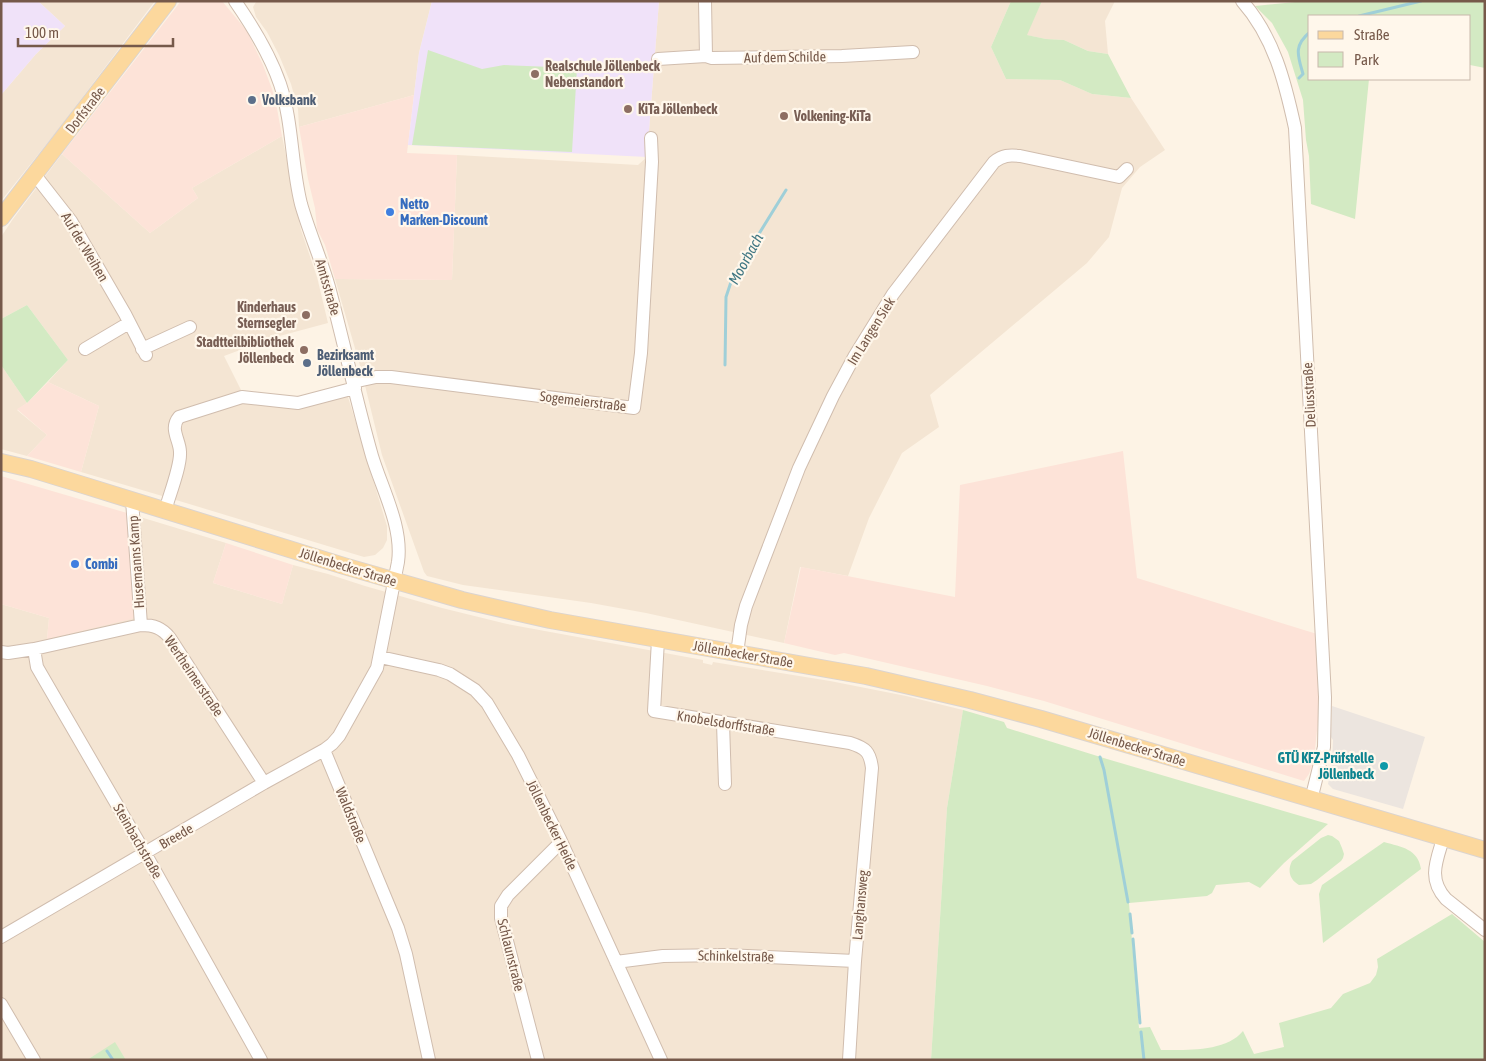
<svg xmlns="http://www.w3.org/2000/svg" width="1486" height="1061" viewBox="0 0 1486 1061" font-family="'Asap Condensed',sans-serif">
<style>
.residential{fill:#f4e5d3}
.commercial{fill:#fde3d8}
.industrial{fill:#ece5df}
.education{fill:#f0e2f9}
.green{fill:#d3eac3}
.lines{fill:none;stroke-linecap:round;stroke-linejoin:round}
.stream{stroke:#9fcfd8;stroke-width:3}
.minor-casing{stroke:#d0bdae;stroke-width:14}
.major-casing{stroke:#dbd4d0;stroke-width:18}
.minor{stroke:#fff;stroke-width:12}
.major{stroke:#fcd89d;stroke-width:16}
.education-dot{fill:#8d6e63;stroke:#fff7eb;stroke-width:2}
.service-dot{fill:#5c6f8a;stroke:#fff7eb;stroke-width:2}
.shop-dot{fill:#3f7fe0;stroke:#fff7eb;stroke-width:2}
.culture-dot{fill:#0f9aa8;stroke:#fff7eb;stroke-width:2}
.labels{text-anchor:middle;stroke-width:4.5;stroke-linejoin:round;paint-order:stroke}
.street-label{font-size:14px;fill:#76594a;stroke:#fff7eb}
.education-label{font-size:14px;font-weight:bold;fill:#785e54;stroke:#fff7eb;text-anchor:start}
.service-label{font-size:14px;font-weight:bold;fill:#4e5e75;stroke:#fff7eb;text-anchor:start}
.shop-label{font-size:14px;font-weight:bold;fill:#366cbe;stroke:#fff7eb;text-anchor:start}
.culture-label{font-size:14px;font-weight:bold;fill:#0d838f;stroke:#fff7eb;text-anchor:end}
.water-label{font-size:15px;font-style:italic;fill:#407783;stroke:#fff7eb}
</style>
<rect width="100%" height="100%" fill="#fdf3e5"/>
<path class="residential" d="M38,1H155L57,131L1,201V95L36,54L65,26Z
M432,1L419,53L414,95L299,127L298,109L291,84L279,55L267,32L256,17L253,7L256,2Z
M659,1H1011L991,47L1006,79L1060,80L1092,94L1131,98L1165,150L1140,167L1122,188L1109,237L1087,263L930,395L939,427L902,453L869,518L848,576L800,567L784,643L646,613L591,603L463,585L427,576L424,572L382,455L361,369L335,279L452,280L457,155L638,165L647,157Z
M1042,1H1115L1105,21L1108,54L1088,51L1064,40L1046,39L1026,35Z
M282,136L301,230L317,277L328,323L272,338L224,356L243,394L298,400L345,387L387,526V540L383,548L375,555L364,557L186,503L81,472L99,406L48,382L68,360L27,305L1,319V237L13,219L62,154L150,233L198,198L192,188Z
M1,365L27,403L17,410L47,435L27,456L1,449Z
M127,513L226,543L213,583L282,604L293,565L328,574L365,586L442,608L507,624L703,660V663L712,665L713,662L830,681L906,696L963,710L947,808L931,1060H126L115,1043L87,1060H1V604L49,618L47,639Z"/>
<path class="commercial" d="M181,1H222L247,31L263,65L272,89L276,103L282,136L192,188L198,198L150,233L62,154Z
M414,95L407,153L457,155L452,280L335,279L325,245L317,229L315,208L308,179L299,127Z
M48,382L99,406L81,472L27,456L47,435L17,409L27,403Z
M1123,451L1137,578L1317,634L1320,702L1314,759L1309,774L1304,781L1044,701L987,686L844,653L835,655L784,643L801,567L955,597L960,485Z
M1,476L127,513L135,616L132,619L47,639L49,618L1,604Z
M226,543L293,565L282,604L213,583Z"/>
<path class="industrial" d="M1332,706L1425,737L1403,809L1333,789L1328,784L1332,764L1333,740L1331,737Z"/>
<path class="education" d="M1,1H38L65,26L36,54L1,95Z
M432,1H659L647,157L408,145L419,53Z"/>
<path class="green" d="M1011,1H1042L1027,35L1046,39L1064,40L1088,51L1108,54L1131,98L1092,94L1060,80L1006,79L991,47Z
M1305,1H1485V68L1470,65V16H1310V79H1369L1355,219L1311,204L1309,156L1306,140L1303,100L1288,52L1272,23L1255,6Z
M428,50L482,69L504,65L577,68L572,152L412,145Z
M27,305L68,360L27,403L1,365V319Z
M963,710L1004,722L1007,728L1107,759L1328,824L1284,863L1260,888L1249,882L1216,885L1212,893L1207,896L1129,903L1139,1028L1150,1027L1161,1050C1186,1050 1226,1052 1243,1031L1254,1054L1284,1047L1279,1023L1331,1008L1343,994L1370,983L1376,975L1378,967L1377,959L1452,914L1485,942V1060H931L947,808Z
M1328,835L1332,836L1339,841L1342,848L1344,854L1343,858L1341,861L1317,880L1311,884L1299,885C1290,880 1287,871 1292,861L1321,838Z
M1384,842C1402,847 1418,849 1421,869L1323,943L1319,894L1322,885Z
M115,1042L126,1060H87Z"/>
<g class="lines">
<path class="stream" d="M1359,16L1421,1
M1299,78L1303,74C1298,56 1293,46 1310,32
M725,365L726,297L733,276L786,190
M1100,757L1104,770L1128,902
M1130,914L1132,933
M1133,939L1140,1023
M1141,1032L1144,1060
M107,1051L113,1060"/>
<g class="minor-casing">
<path id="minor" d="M705,1L706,56
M1242,1C1274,37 1285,82 1295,128L1325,697L1324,747L1311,800
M658,59L706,56L712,58L842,56L913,52
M35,175L71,221L125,314L146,355
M85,349L129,323
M142,349L190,327
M353,382L376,377H391L634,408L641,353L652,162L651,138
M132,500L141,625
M165,511C169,496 181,466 180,452C180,440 169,429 179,417L242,397L298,403L355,388
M658,640L654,711L850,743C866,748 870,752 872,768L855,961L849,1060
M34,649L37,667L145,853L261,1060
M1,652L8,653L34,649L141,625C154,625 162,628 170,638L264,783
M737,653L741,625L746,606L799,468L833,396L854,357L893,294L994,162C1003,155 1009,155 1020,156L1119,177L1127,169
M380,657L439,670L450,674L475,690L487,703L518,755L560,839L661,1060
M723,723L725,784
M324,750L398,928L406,954L429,1060
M1443,839C1436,862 1428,879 1446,899L1485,930
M1,937L264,783L324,750L332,744L339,736L377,668L398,562C403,527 382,489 372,456C356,400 344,343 329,287C321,259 309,232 301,204C291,164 293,123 280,84C270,55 253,27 235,1
M616,962L663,956L725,955L855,961
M1,1004L34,1060
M538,1060L501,918V906L508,895L561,842"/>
</g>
<g class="major-casing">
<path id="major" d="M1,218L168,1
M1,462L31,469L83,485L344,566L462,600L550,620L866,676L970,700L1041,719L1485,850"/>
</g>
<use href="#minor" class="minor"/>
<use href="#major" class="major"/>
</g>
<g class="education-dot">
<circle cx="535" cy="74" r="5"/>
<circle cx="628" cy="109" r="5"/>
<circle cx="784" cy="116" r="5"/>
<circle cx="306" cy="315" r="5"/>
<circle cx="304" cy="350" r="5"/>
</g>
<g class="service-dot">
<circle cx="252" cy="100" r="5"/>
<circle cx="307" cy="363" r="5"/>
</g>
<g class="shop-dot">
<circle cx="390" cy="212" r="5"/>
<circle cx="75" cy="564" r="5"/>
</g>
<circle class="culture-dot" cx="1384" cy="766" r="5"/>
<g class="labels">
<g class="street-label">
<text transform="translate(785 57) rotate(-1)" y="5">Auf dem Schilde</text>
<text transform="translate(85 110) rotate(-52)" y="5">Dorfstraße</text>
<text transform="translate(85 247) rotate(59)" y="5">Auf der Weihen</text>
<text transform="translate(328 287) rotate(74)" y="5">Amtsstraße</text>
<text transform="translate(871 331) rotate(-58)" y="5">Im Langen Siek</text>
<text transform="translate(1309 395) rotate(-93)" y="5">Deliusstraße</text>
<text transform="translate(583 401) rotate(7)" y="5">Sogemeierstraße</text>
<text transform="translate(136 562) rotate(-94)" y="5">Husemanns Kamp</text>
<text transform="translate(348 567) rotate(17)" y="5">Jöllenbecker Straße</text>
<text transform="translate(743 654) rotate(10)" y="5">Jöllenbecker Straße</text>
<text transform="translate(194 676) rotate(56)" y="5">Wertheimerstraße</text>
<text transform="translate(726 723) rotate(9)" y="5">Knobelsdorffstraße</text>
<text transform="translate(1137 747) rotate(17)" y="5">Jöllenbecker Straße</text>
<text transform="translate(351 815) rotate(68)" y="5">Waldstraße</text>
<text transform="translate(552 825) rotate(64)" y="5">Jöllenbecker Heide</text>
<text transform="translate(176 836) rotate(-30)" y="5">Breede</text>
<text transform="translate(138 841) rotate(60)" y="5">Steinbachstraße</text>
<text transform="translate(860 905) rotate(-85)" y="5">Langhansweg</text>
<text transform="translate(511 955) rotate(76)" y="5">Schlaunstraße</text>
<text transform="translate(736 956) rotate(1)" y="5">Schinkelstraße</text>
</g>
<g class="education-label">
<text x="545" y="71">Realschule Jöllenbeck<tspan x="545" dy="16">Nebenstandort</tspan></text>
<text x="638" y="114">KiTa Jöllenbeck</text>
<text x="794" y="121">Volkening-KiTa</text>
<text x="296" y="312" text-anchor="end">Kinderhaus<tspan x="296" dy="16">Sternsegler</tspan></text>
<text x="294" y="347" text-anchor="end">Stadtteilbibliothek<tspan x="294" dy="16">Jöllenbeck</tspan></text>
</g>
<g class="service-label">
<text x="262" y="105">Volksbank</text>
<text x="317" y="360">Bezirksamt<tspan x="317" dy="16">Jöllenbeck</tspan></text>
</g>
<g class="shop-label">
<text x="400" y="209">Netto<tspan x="400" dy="16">Marken-Discount</tspan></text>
<text x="85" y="569">Combi</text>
</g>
<g class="culture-label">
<text x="1374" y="763">GTÜ KFZ-Prüfstelle<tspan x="1374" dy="16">Jöllenbeck</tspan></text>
</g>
<g class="water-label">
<text transform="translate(746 259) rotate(-61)" y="5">Moorbach</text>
</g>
</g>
<rect width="1486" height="1061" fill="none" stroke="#76594a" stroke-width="5"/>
<rect x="1308" y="15" width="162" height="65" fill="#fff7eb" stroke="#c8b8ab"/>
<rect x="1318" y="31" width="25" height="8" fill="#fcd89d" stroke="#c8b8ab"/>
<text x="1354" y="40" font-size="15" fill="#76594a">Straße</text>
<rect x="1318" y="52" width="25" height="15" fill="#d3eac3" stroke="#c8b8ab"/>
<text x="1354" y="65" font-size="15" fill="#76594a">Park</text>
<path d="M18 38v8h155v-8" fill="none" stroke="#76594a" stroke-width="2.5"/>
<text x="25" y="38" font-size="15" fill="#76594a" stroke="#fff7eb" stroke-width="4" paint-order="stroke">100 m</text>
</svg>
